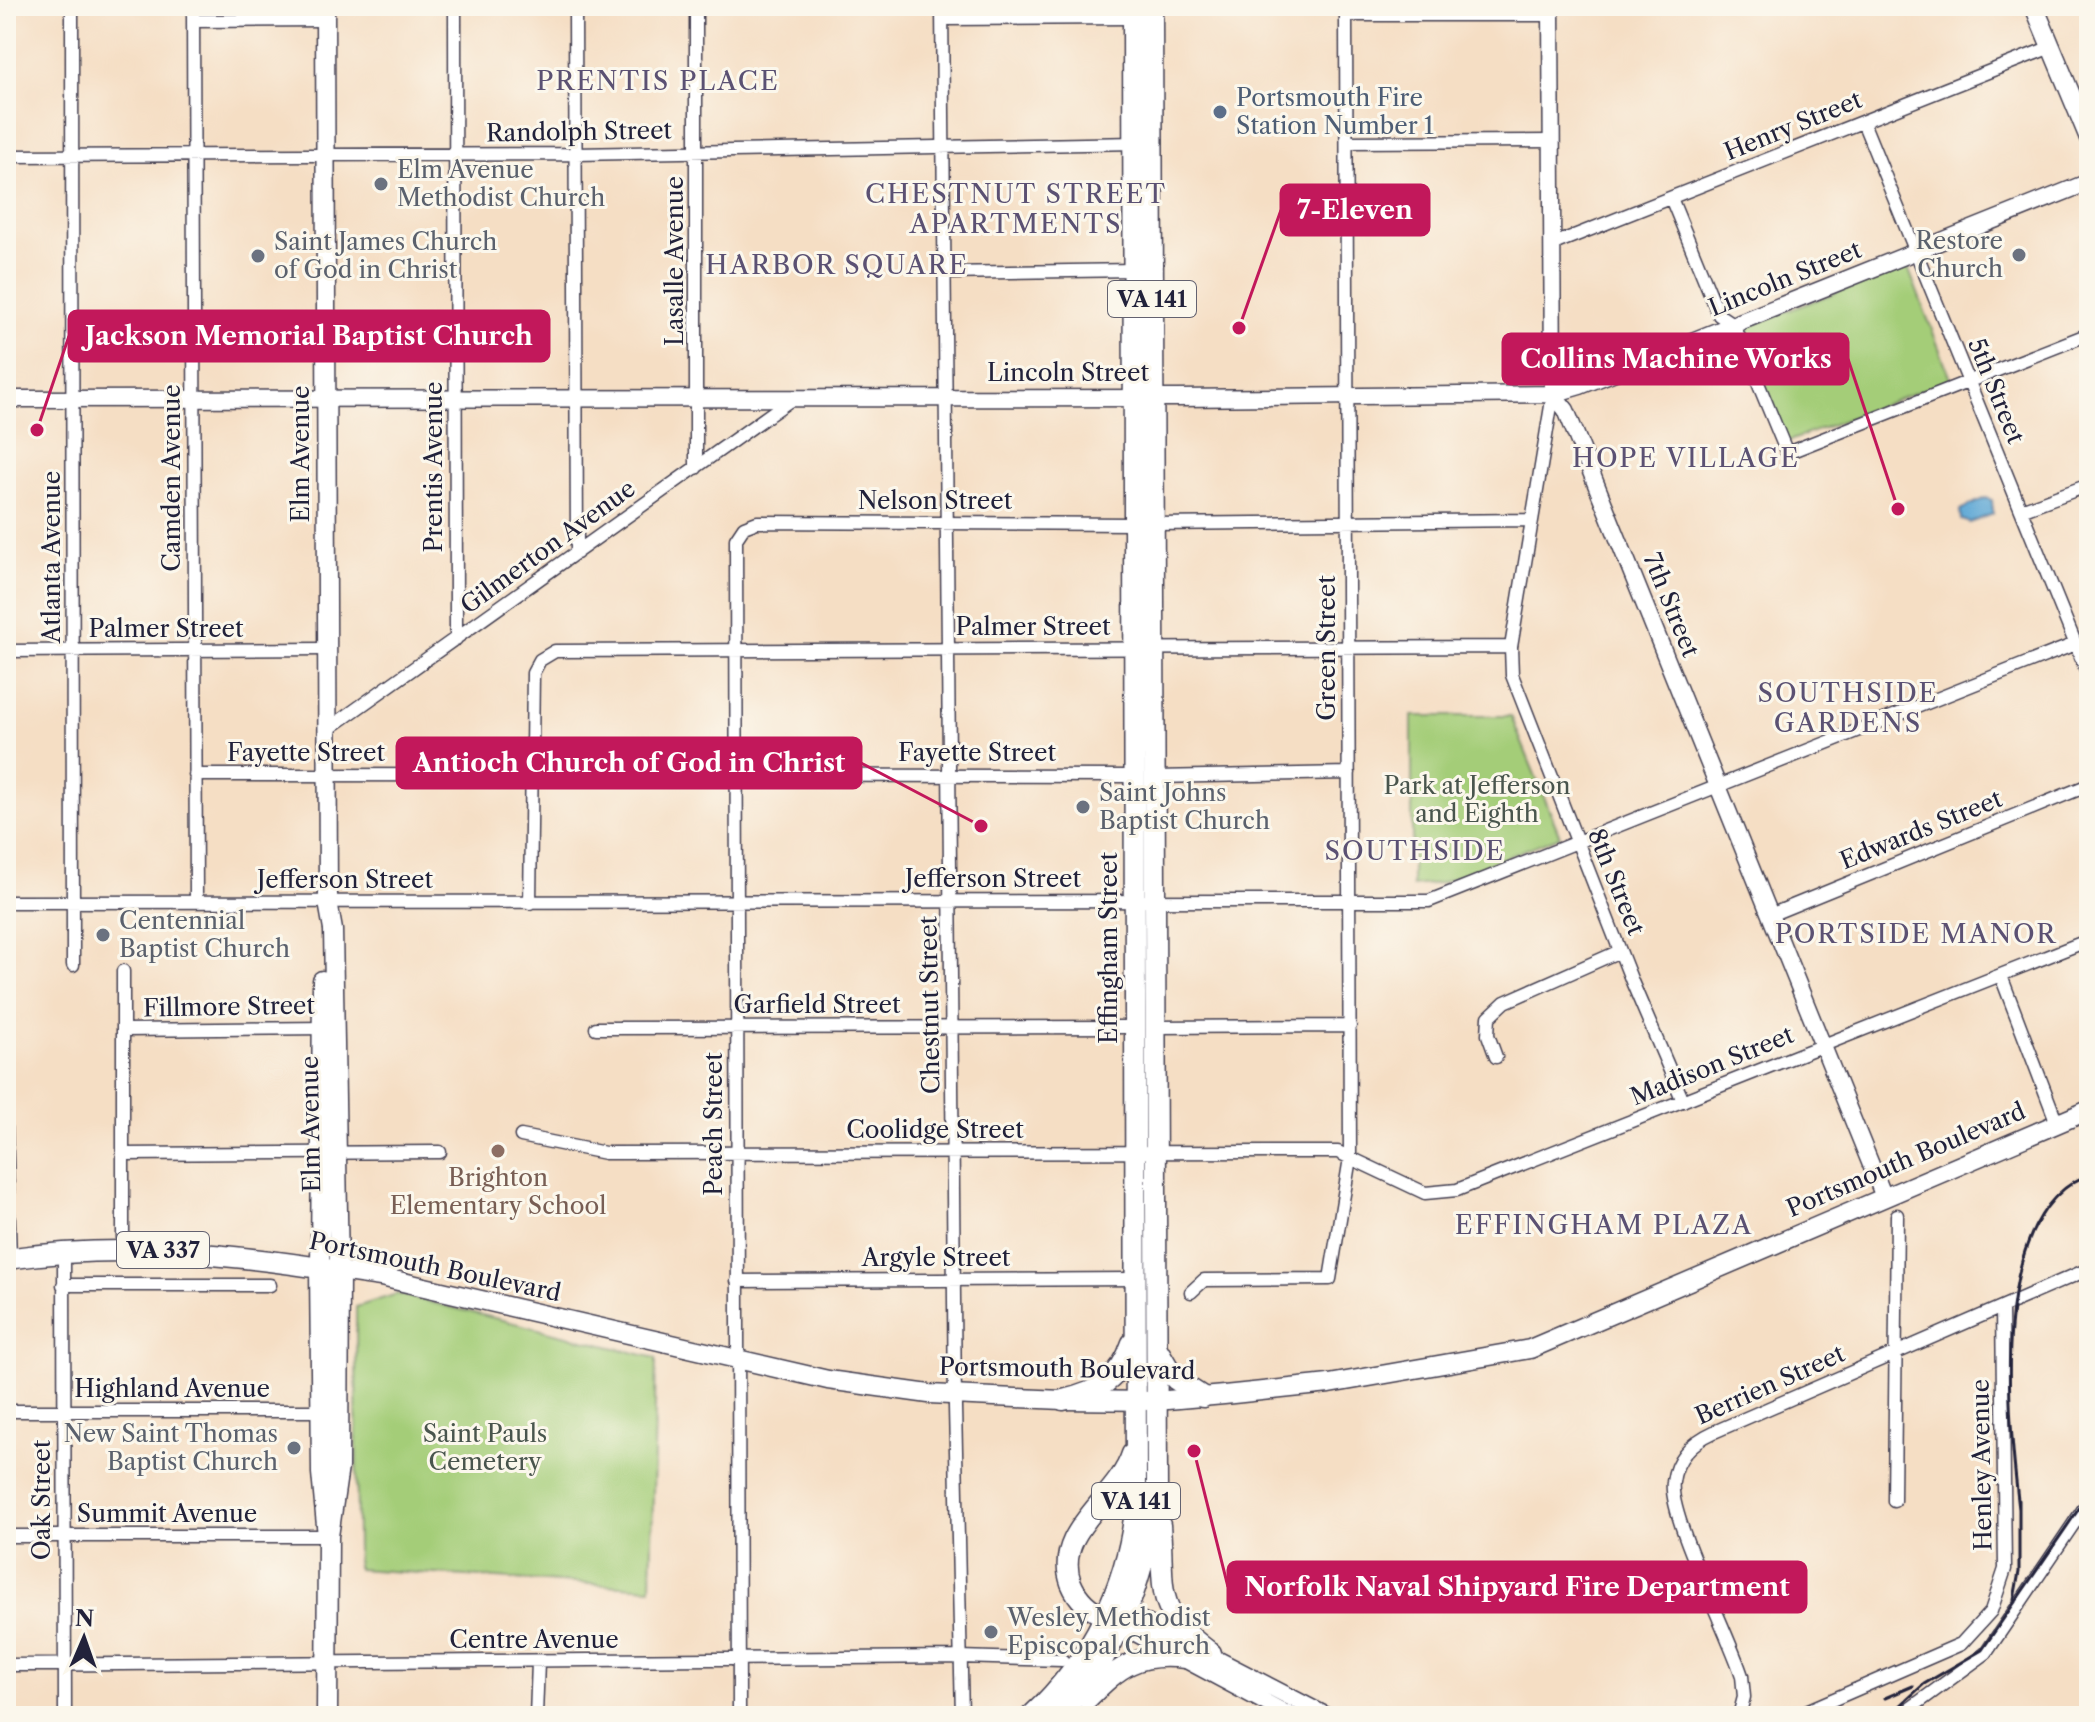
<svg xmlns="http://www.w3.org/2000/svg" width="2095" height="1722" viewBox="0 0 2095 1722" font-family="'Libre Caslon Text',serif">
<style>
.green{fill:#a4cd78;stroke:#63785a;stroke-width:2}
.water{fill:#5ea8d5;stroke:#406588;stroke-width:2}
.lines{fill:none;stroke-linecap:round;stroke-linejoin:round}
.minor-casing{stroke:#423e50;stroke-width:15}
.tertiary-casing{stroke:#423e50;stroke-width:19}
.secondary-casing{stroke:#423e50;stroke-width:21}
.primary-casing{stroke:#423e50;stroke-width:23}
.minor{stroke:#fff;stroke-width:12}
.tertiary{stroke:#fff;stroke-width:16}
.secondary{stroke:#fff;stroke-width:18}
.primary{stroke:#fff;stroke-width:20}
.rail{stroke:#22223b;stroke-width:3}
.service-dot{fill:#5c6f8a;stroke:#fbf7ec;stroke-width:3}
.worship-dot{fill:#6b7280;stroke:#fbf7ec;stroke-width:3}
.education-dot{fill:#8d6e63;stroke:#fbf7ec;stroke-width:3}
.labels{text-anchor:middle;stroke-width:6;stroke-linejoin:round;paint-order:stroke}
.shield{fill:#fbf7ec;stroke:#636270;stroke-width:2}
.shield-label{font-size:22px;font-weight:bold;fill:#22223b}
.service-label{font-size:24px;fill:#4e5e75;stroke:#fbf7ec;text-anchor:start}
.street-label{font-size:24px;fill:#22223b;stroke:#fbf7ec}
.worship-label{font-size:24px;fill:#5b616d;stroke:#fbf7ec;text-anchor:start}
.park-label{font-size:24px;fill:#49554d;stroke:#fbf7ec}
.education-label{font-size:24px;fill:#785e54;stroke:#fbf7ec}
.neighbourhood-label{font-size:26px;letter-spacing:2px;fill:#5b5173;stroke:#fbf7ec}
.leader{fill:none;stroke:#c2185b;stroke-width:3}
.callout-dot{fill:#c2185b;stroke:#fbf7ec;stroke-width:3}
.callout{fill:#c2185b;stroke:#c2185b;stroke-width:3}
.callout-label{font-size:26px;text-anchor:middle;font-weight:bold;fill:#fff}
</style>
<rect width="100%" height="100%" fill="#fbf7ec"/>
<filter id="ink" filterUnits="userSpaceOnUse"><feTurbulence type="fractalNoise" baseFrequency=".0125" numOctaves="2"/><feDisplacementMap in="SourceGraphic" scale="16" xChannelSelector="R" yChannelSelector="G"/><feConvolveMatrix kernelMatrix="1 2 1 2 8 2 1 2 1" color-interpolation-filters="sRGB"/></filter>
<filter id="wash" filterUnits="userSpaceOnUse"><feTurbulence type="fractalNoise" baseFrequency=".006" numOctaves="4" result="noise"/><feDisplacementMap in="SourceGraphic" scale="32" xChannelSelector="R" yChannelSelector="G"/><feGaussianBlur stdDeviation="1.8" result="paint"/><feColorMatrix in="noise" values="0 0 0 0 0 0 0 0 0 0 0 0 0 0 0 0 0 1.4 0 .05"/><feComposite in="paint" operator="in"/></filter>
<g filter="url(#wash)">
<rect width="100%" height="100%" fill="#f5dec4"/>
<path class="green" d="M1907,265L1951,379L1787,442L1743,328Z
M1412,716H1511L1560,836L1440,883L1412,886Z
M397,1294L656,1358L651,1588L357,1569L356,1307Z"/>
<path class="water" d="M1985,498L1992,500L1993,514L1970,523L1961,520L1960,510Z"/>
</g>
<g filter="url(#ink)">
<g class="lines">
<g class="minor-casing">
<path id="minor" d="M72,6L73,965
M193,6L196,902
M455,6L456,639
M575,6L577,553
M942,6L955,1407L962,1716
M942,19L1133,18
M193,21L325,20
M1863,122L2089,677
M1347,142L1551,141
M6,156L576,154L1137,143
M1671,198L1719,315L1734,325L1787,453L2089,334
M1551,245L2051,47
M944,273L1134,270
M1553,394L1511,647L1512,675L1633,984L1683,1101
M696,468V6
M2021,510L2089,485
M1153,524L1531,520
M6,651L327,649
M327,730L793,398
M195,775L1135,776
M1156,777L1349,773
M6,902L1429,901L2075,644
M530,903L533,673L540,660L555,651L1511,647
M1770,915L2089,785
M2001,976L2057,1123
M1155,1027L1350,1026
M596,1028L1135,1027
M124,1030L329,1028
M1496,1057L1488,1035L1489,1017L1505,1002L1620,951
M6,1128L10,1259
M521,1136L605,1153L1338,1152L1425,1193L1457,1190L2089,940
M124,1154L440,1152
M123,1250V971
M64,1253L65,1716
M737,1281L1135,1279
M63,1285H270
M1191,1292L1204,1280L1330,1279L1350,1158L1346,15H1551
M6,1411H327
M1894,1501L1897,1215
M6,1536H328
M6,1665L960,1657L1062,1660
M536,1716L538,1662
M739,1716L736,539L744,527L757,522L1135,524
M1739,1716L1744,1697L1742,1676C1729,1634 1668,1516 1673,1482C1676,1457 1692,1442 1714,1432L2089,1269
M1795,1716L1961,1644L1991,1611L2005,1569L2002,1307
M1900,1716L1986,1653L2089,1501"/>
</g>
<g class="tertiary-casing">
<path id="tertiary" d="M1551,6L1553,394L1566,410L1884,1197
M6,399L1178,398L1553,394L1580,386L2089,182
M1113,1620H1141L1327,1716
M1113,1621L1291,1716"/>
</g>
<g class="secondary-casing">
<path id="secondary" d="M325,6L328,902L333,930L339,1271L381,1277L828,1380L929,1394L1063,1400L1156,1401L1224,1395L1329,1384L1530,1349L2089,1110
M2034,6L2089,138
M320,1268L322,980"/>
</g>
<g class="primary-casing">
<path id="primary" d="M6,1259C119,1243 227,1253 339,1271L338,1467L328,1536
M320,1268L322,1473L328,1536L327,1716
M1158,1350L1175,1379L1203,1397
M1063,1400C1099,1392 1120,1379 1132,1343
M1160,1525C1165,1590 1152,1610 1211,1653
M1105,1617C1089,1609 1078,1600 1071,1583C1052,1531 1118,1499 1132,1454
M1087,1699C1120,1666 1137,1652 1185,1658
M1031,1716C1092,1660 1129,1583 1136,1501L1133,6
M1058,1716C1120,1655 1145,1575 1157,1491L1152,6"/>
</g>
<use href="#minor" class="minor"/>
<use href="#tertiary" class="tertiary"/>
<use href="#secondary" class="secondary"/>
<use href="#primary" class="primary"/>
<path class="rail" d="M2019,1509C2009,1421 1986,1220 2085,1176
M2014,1599L2019,1572V1500
M1885,1698L1913,1686
M1889,1716L1924,1684L1982,1650L2089,1494"/>
</g>
</g>
<circle class="service-dot" cx="1220" cy="112" r="8"/>
<g class="worship-dot">
<circle cx="381" cy="184" r="8"/>
<circle cx="2019" cy="255" r="8"/>
<circle cx="258" cy="256" r="8"/>
<circle cx="1083" cy="807" r="8"/>
<circle cx="103" cy="935" r="8"/>
<circle cx="294" cy="1448" r="8"/>
<circle cx="991" cy="1632" r="8"/>
</g>
<circle class="education-dot" cx="498" cy="1151" r="8"/>
<g class="labels">
<g class="shield">
<rect x="1108" y="281" width="88" height="36" rx="6"/>
<rect x="117" y="1232" width="92" height="36" rx="6"/>
<rect x="1092" y="1483" width="88" height="36" rx="6"/>
</g>
<g class="shield-label">
<text x="1152" y="307">VA 141</text>
<text x="163" y="1258">VA 337</text>
<text x="1136" y="1509">VA 141</text>
</g>
<g class="service-label">
<text x="1236" y="106">Portsmouth Fire<tspan x="1236" dy="28">Station Number 1</tspan></text>
</g>
<g class="street-label">
<text transform="translate(1793 126) rotate(-22)" y="8">Henry Street</text>
<text transform="translate(579 132) rotate(-1)" y="8">Randolph Street</text>
<text transform="translate(675 261) rotate(-90)" y="8">Lasalle Avenue</text>
<text transform="translate(1785 279) rotate(-22)" y="8">Lincoln Street</text>
<text x="1068" y="381">Lincoln Street</text>
<text transform="translate(1996 391) rotate(68)" y="8">5th Street</text>
<text transform="translate(301 454) rotate(-90)" y="8">Elm Avenue</text>
<text transform="translate(434 467) rotate(-90)" y="8">Prentis Avenue</text>
<text transform="translate(172 478) rotate(-90)" y="8">Camden Avenue</text>
<text x="935" y="509">Nelson Street</text>
<text transform="translate(548 547) rotate(-36)" y="8">Gilmerton Avenue</text>
<text transform="translate(52 557) rotate(-90)" y="8">Atlanta Avenue</text>
<text transform="translate(1671 605) rotate(68)" y="8">7th Street</text>
<text x="1033" y="635">Palmer Street</text>
<text x="166" y="637">Palmer Street</text>
<text transform="translate(1327 648) rotate(-90)" y="8">Green Street</text>
<text x="306" y="761">Fayette Street</text>
<text x="977" y="761">Fayette Street</text>
<text transform="translate(1921 830) rotate(-22)" y="8">Edwards Street</text>
<text x="993" y="887">Jefferson Street</text>
<text x="345" y="888">Jefferson Street</text>
<text transform="translate(1616 882) rotate(68)" y="8">8th Street</text>
<text transform="translate(1109 948) rotate(-90)" y="8">Effingham Street</text>
<text x="817" y="1013">Garfield Street</text>
<text transform="translate(930 1005) rotate(-91)" y="8">Chestnut Street</text>
<text transform="translate(229 1007) rotate(-1)" y="8">Fillmore Street</text>
<text transform="translate(1712 1066) rotate(-22)" y="8">Madison Street</text>
<text transform="translate(311 1124) rotate(-91)" y="8">Elm Avenue</text>
<text transform="translate(714 1124) rotate(-90)" y="8">Peach Street</text>
<text x="935" y="1138">Coolidge Street</text>
<text transform="translate(1906 1160) rotate(-23)" y="8">Portsmouth Boulevard</text>
<text x="936" y="1266">Argyle Street</text>
<text transform="translate(435 1267) rotate(12)" y="8">Portsmouth Boulevard</text>
<text transform="translate(1067 1369) rotate(1)" y="8">Portsmouth Boulevard</text>
<text transform="translate(1770 1385) rotate(-24)" y="8">Berrien Street</text>
<text x="172" y="1397">Highland Avenue</text>
<text transform="translate(1982 1465) rotate(-91)" y="8">Henley Avenue</text>
<text transform="translate(42 1500) rotate(-90)" y="8">Oak Street</text>
<text x="167" y="1522">Summit Avenue</text>
<text x="534" y="1648">Centre Avenue</text>
</g>
<g class="worship-label">
<text x="397" y="178">Elm Avenue<tspan x="397" dy="28">Methodist Church</tspan></text>
<text x="2003" y="249" text-anchor="end">Restore<tspan x="2003" dy="28">Church</tspan></text>
<text x="274" y="250">Saint James Church<tspan x="274" dy="28">of God in Christ</tspan></text>
<text x="1099" y="801">Saint Johns<tspan x="1099" dy="28">Baptist Church</tspan></text>
<text x="119" y="929">Centennial<tspan x="119" dy="28">Baptist Church</tspan></text>
<text x="278" y="1442" text-anchor="end">New Saint Thomas<tspan x="278" dy="28">Baptist Church</tspan></text>
<text x="1007" y="1626">Wesley Methodist<tspan x="1007" dy="28">Episcopal Church</tspan></text>
</g>
<g class="park-label">
<text x="1477" y="794">Park at Jefferson<tspan x="1477" dy="28">and Eighth</tspan></text>
<text x="485" y="1442">Saint Pauls<tspan x="485" dy="28">Cemetery</tspan></text>
</g>
<g class="education-label">
<text x="498" y="1186">Brighton<tspan x="498" dy="28">Elementary School</tspan></text>
</g>
<g class="neighbourhood-label">
<text x="658" y="90">PRENTIS PLACE</text>
<text x="1016" y="203">CHESTNUT STREET<tspan x="1016" dy="30">APARTMENTS</tspan></text>
<text x="837" y="274">HARBOR SQUARE</text>
<text x="1686" y="467">HOPE VILLAGE</text>
<text x="1848" y="702">SOUTHSIDE<tspan x="1848" dy="30">GARDENS</tspan></text>
<text x="1415" y="860">SOUTHSIDE</text>
<text x="1916" y="943">PORTSIDE MANOR</text>
<text x="1604" y="1234">EFFINGHAM PLAZA</text>
</g>
</g>
<path class="leader" d="M1239 328L1281 210M37 430L69 336M1898 509L1848 359M981 826L861 763M1194 1451L1228 1587"/>
<g class="callout-dot">
<circle cx="1239" cy="328" r="8"/>
<circle cx="37" cy="430" r="8"/>
<circle cx="1898" cy="509" r="8"/>
<circle cx="981" cy="826" r="8"/>
<circle cx="1194" cy="1451" r="8"/>
</g>
<g class="callout">
<rect x="1281" y="185" width="148" height="50" rx="8"/>
<rect x="69" y="311" width="480" height="50" rx="8"/>
<rect x="1503" y="334" width="345" height="50" rx="8"/>
<rect x="397" y="738" width="464" height="50" rx="8"/>
<rect x="1228" y="1562" width="578" height="50" rx="8"/>
</g>
<g class="callout-label">
<text x="1355" y="219">7-Eleven</text>
<text x="309" y="345">Jackson Memorial Baptist Church</text>
<text x="1676" y="368">Collins Machine Works</text>
<text x="629" y="772">Antioch Church of God in Christ</text>
<text x="1517" y="1596">Norfolk Naval Shipyard Fire Department</text>
</g>
<rect width="2095" height="1722" fill="none" stroke="#fbf7ec" stroke-width="32"/>
<g transform="translate(84 1638) rotate(2)" stroke="#fbf7ec" stroke-width="6" paint-order="stroke">
<path d="M0-6L14 30L0 20L-14 30Z" fill="#22223b"/>
<text y="-12" font-size="22" font-weight="bold" text-anchor="middle" fill="#22223b">N</text>
</g>
</svg>
